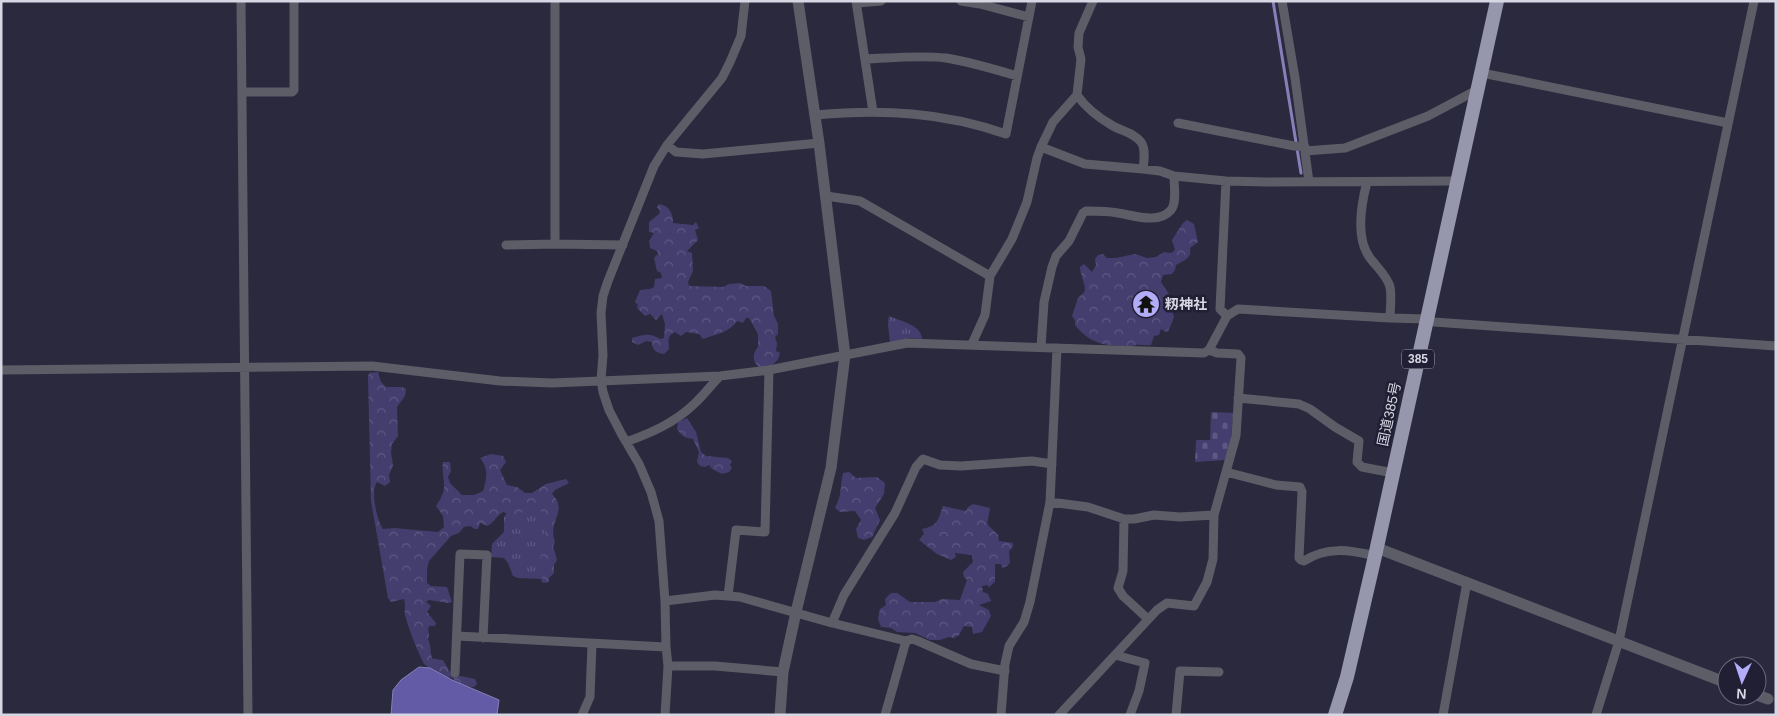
<svg xmlns="http://www.w3.org/2000/svg" width="1777" height="716" viewBox="0 0 1777 716" font-family="Helvetica,'Noto Sans JP',sans-serif">
<style>
.grass{fill:url(#grass-tufts)}
.forest{fill:url(#forest-crowns)}
.cemetery{fill:url(#cemetery-stones)}
.water{fill:#645ba7;stroke:#8680b9}
.lines{fill:none;stroke-linecap:round;stroke-linejoin:round}
.stream{stroke:#8680b9;stroke-width:3}
.minor{stroke:#5d5d67;stroke-width:9}
.tertiary{stroke:#5d5d67;stroke-width:11}
.trunk{stroke:#9696ac;stroke-width:14}
.labels{text-anchor:middle;stroke-width:5;stroke-linejoin:round;paint-order:stroke}
.shield{fill:#211f33;stroke:#a0a0af;stroke-width:1}
.shield-label{font-size:12px;font-weight:bold;fill:#d7d7e4}
.poi-label{font-size:14px;font-weight:bold;fill:#d7d7e4;stroke:#211f33;text-anchor:start}
.street-label{font-size:14px;fill:#d7d7e4;stroke:#211f33}
</style>
<defs>
<pattern id="grass-tufts" width="24" height="20" patternUnits="userSpaceOnUse" patternTransform="scale(1.25)"><rect width="24" height="20" fill="#433e6e"/><path d="M3 7l-1-3M5 7V3M7 7l1-3M15 17l-1-3M17 17v-4M19 17l1-3" fill="none" stroke="#5d5983"/></pattern>
<pattern id="forest-crowns" width="20" height="18" patternUnits="userSpaceOnUse" patternTransform="scale(1.25)"><rect width="20" height="18" fill="#433e6e"/><path d="M2 6a3 3 0 1 1 6 0M12 15a3 3 0 1 1 6 0" fill="none" stroke="#5d5983"/></pattern>
<pattern id="cemetery-stones" width="16" height="16" patternUnits="userSpaceOnUse" patternTransform="scale(1.25)"><rect width="16" height="16" fill="#433e6e"/><path d="M2 7V4a2 2 0 0 1 4 0v3zM10 15v-3a2 2 0 0 1 4 0v3z" fill="#5d5983"/></pattern>
</defs>
<rect width="100%" height="100%" fill="#2b293e"/>
<path class="grass" d="M889,316C900,321 922,325 922,339L910,338L890,342L888,325Z
M511,507L549,510L548,574L543,579L518,578L513,576L508,563L504,558L491,557L492,544L504,532V517Z"/>
<path class="forest" d="M659,204C670,206 673,214 673,223L693,225L696,222L699,228L695,230L698,240L687,251L692,253L693,271L688,282L689,286L723,287L729,284L740,283L746,286H764L771,291L774,316L778,324V334L775,337L777,343L776,351L780,353C778,364 770,367 760,368C752,362 752,354 758,347V334L749,318H746L743,323L737,321C730,332 714,335 703,339L699,334L686,332L681,336L675,332C666,336 669,341 669,349L664,354C656,353 652,350 652,342L646,341L638,345L632,342V338C643,335 649,332 660,339L664,338L665,324L662,314L656,320L650,314L645,316L637,308L638,305L635,302L640,290L650,289L654,287L655,279L662,278L661,273L657,271L654,258L658,254L657,251L650,248L649,241L654,233L649,232V222L659,214L660,211L657,207Z
M1187,220L1194,224L1198,242L1190,248C1192,259 1184,260 1176,265L1175,270L1172,274L1163,275L1161,282L1169,294L1163,302L1168,309L1172,311L1174,317L1169,330L1166,332L1161,329L1159,335L1154,336L1151,345C1145,346 1138,343 1133,346C1108,346 1092,346 1075,325V320L1072,316L1078,298L1085,291C1085,282 1080,275 1080,267L1084,264L1092,272L1096,265L1095,259L1098,255L1103,254L1107,258H1116L1135,254L1147,258L1156,257L1164,252L1171,253L1175,250L1172,240L1183,223Z
M378,372L381,382L386,387H402L406,389L405,396L397,407L398,436L392,444L391,452L393,466L389,475L390,482L385,486L377,482C370,490 377,521 383,529L394,528L438,532L444,527L443,516L436,506C438,502 441,499 442,495C447,487 441,472 443,462H450L451,471L448,477L450,483L462,495H474L483,491C487,478 489,469 480,458L491,454L503,456L506,462L500,470L507,485L517,487L525,493H532L546,484L566,479L569,483L555,490L552,494C569,511 547,521 555,542L553,546L557,560L554,565V573L549,578V582L544,583L541,581L544,572L540,560L543,544L540,536L545,534L546,531C545,525 543,514 540,510L531,513L518,512L514,516L503,512C496,516 494,523 487,526L480,523L478,529H475L470,526L464,527L459,533L451,536L429,561L427,569V583L431,586L447,587L452,602L448,603L429,600L426,602L431,606L427,612L436,623L435,626H430L428,628L429,635L428,639C432,646 429,653 433,659L443,660L451,674L475,679L477,684L474,687L455,685L454,679L450,677L446,679L428,673V667L424,664C416,647 410,633 405,615C404,610 406,605 404,599L391,602L388,598L371,501L368,377L369,373Z
M687,418L696,432L701,452L706,456L728,458L732,461L730,465L732,468L729,472L722,474L712,469L709,465L705,467L700,466L697,462L699,452L693,439C684,438 682,436 677,429L678,422Z
M849,472L856,478L877,477L885,483L884,494L875,508L880,520L872,537L864,540L858,538L856,529L861,520L855,511L840,512L835,508C842,495 840,487 843,473Z
M973,504L990,508C987,529 984,520 998,535L999,541L1013,543V547L1009,551L1010,563L1007,566L1002,568L1001,564H995V582L989,587L987,585L982,586L983,592L988,594L991,601L979,605L989,610L991,616L982,632L973,634L972,627L964,626L959,635L954,638L949,637L940,640H930L915,633L897,632L891,628L881,627L878,619L880,609L886,605L885,599L891,593H897L910,602H935L942,599L960,600L967,580L964,577L963,572L973,562L972,555L955,553L956,557L951,560L937,554L919,540L924,534L922,529C938,526 938,520 943,506L966,511L968,507Z"/>
<path class="cemetery" d="M1211,412L1233,413L1231,440L1226,460L1195,462L1196,440H1210Z"/>
<path class="water" d="M419,667L430,668L452,680L499,700L497,715H391L393,690L401,680Z"/>
<g class="lines">
<path class="stream" d="M1273,1L1301,173"/>
<path class="minor" d="M241,1L248,715
M555,1V244L623,245
M856,1L873,112
M961,1L980,4L1029,17
M1093,1L1079,33L1078,47L1081,59L1077,95C1086,108 1099,118 1113,126C1122,131 1134,133 1141,142C1146,149 1144,161 1143,169
M1282,1L1295,78L1309,182
M857,3L881,1
M865,59C892,58 919,55 946,58C970,62 994,69 1017,76
M1482,73L1728,123
M243,92H292L294,90V1
M816,115C882,109 943,112 1006,134L1032,1
M1178,123L1294,146L1305,147
M667,145L676,152L703,154L819,143
M1041,147L1053,122L1077,95
M1305,151L1345,148L1428,116L1477,90
M1226,181L1220,309L1227,316
M1367,182C1361,205 1355,238 1370,258C1376,266 1388,277 1390,287C1392,296 1390,309 1390,318
M826,196L860,201L990,276
M506,245L555,244
M972,344L985,315L990,276L1012,239L1027,202L1037,158L1041,147L1085,164L1143,169L1160,171L1174,176L1226,181L1266,182L1457,181
M1041,347L1044,302L1052,267L1056,256L1069,241L1083,213L1086,211C1097,211 1108,211 1118,213C1133,215 1158,225 1171,210C1177,203 1174,186 1174,176
M1209,350L1227,316L1238,309L1390,318L1427,319L1434,322L1776,346
M1,370L372,366L500,381L552,383L720,376L769,370L907,343L1204,353L1209,350L1217,353L1238,354L1241,358L1236,436L1214,515L1213,559L1207,582L1194,606L1167,603L1157,610L1059,715
M1238,398L1299,404L1310,409L1335,427L1359,441L1357,462L1362,467L1393,473
M626,442C651,433 674,423 693,405C703,396 711,385 720,376
M1226,472L1276,485L1300,487L1302,492L1299,558L1301,560L1304,561C1327,546 1350,550 1375,556
M1050,502L1088,507L1124,519H1134L1154,515L1180,517L1214,515
M1124,519L1123,571L1118,588L1123,596L1148,619
M728,596L736,530L765,532L769,370
M665,601L715,595L740,597L832,623L906,641L885,715
M832,623L844,595L895,513L916,467L923,459L940,465L961,466L1032,461L1052,464
M457,636L666,647
M906,641L912,639L918,641L971,664L1005,671
M1115,655L1145,663L1139,691L1130,715
M668,666H715L783,672
M455,673L460,554L487,555L483,638
M582,715L590,697L592,644
M665,715L668,666L666,647L665,601L659,521L651,492L639,464L622,435L609,410L603,392L601,380L603,355L601,313L603,296L608,281L654,166L667,145L722,78L730,62L741,36L745,1
M1001,715L1005,664L1009,646L1024,622L1030,602L1050,502L1057,348
M1176,715L1180,671L1219,672
M1443,715L1467,582
M1596,715L1619,641L1754,1"/>
<path class="tertiary" d="M1377,548L1727,683
M1757,695L1768,699
M780,715L783,672L796,612L831,468L845,355L819,143L798,1"/>
<path class="trunk" d="M1335,715L1347,677L1375,556L1497,1"/>
</g>
<defs>
<g id="temple-disc" transform="scale(1.4375)"><circle r="9.5" fill="#b3adf9" stroke="#211f33"/><path d="M0-6L5-2H3V0L6.5 2.5H4V6H1.5V3h-3V6H-4V2.5H-6.5L-3 0V-2H-5Z" fill="#111"/></g>
</defs>
<g fill-rule="evenodd">
<use href="#temple-disc" x="1146" y="304"/>
</g>
<g class="labels">
<rect class="shield" x="1402" y="349.5" width="32" height="19" rx="4"/>
<g class="shield-label">
<text x="1418" y="363">385</text>
</g>
<g class="poi-label">
<text x="1165" y="309">籾神社</text>
</g>
<g class="street-label">
<text transform="translate(1389 414) rotate(-78)" y="5">国道385号</text>
</g>
</g>
<rect width="1777" height="716" fill="none" stroke="#d7d7e4" stroke-width="5"/>
<g transform="translate(1742 681) rotate(183)"><circle r="24" fill="#211f33" stroke="#6a697a"/>
<path d="M0-4L9 19L0 12L-9 19Z" fill="#b3adf9"/>
<text y="-8" font-size="14" font-weight="bold" text-anchor="middle" fill="#d7d7e4">N</text>
</g>
</svg>
